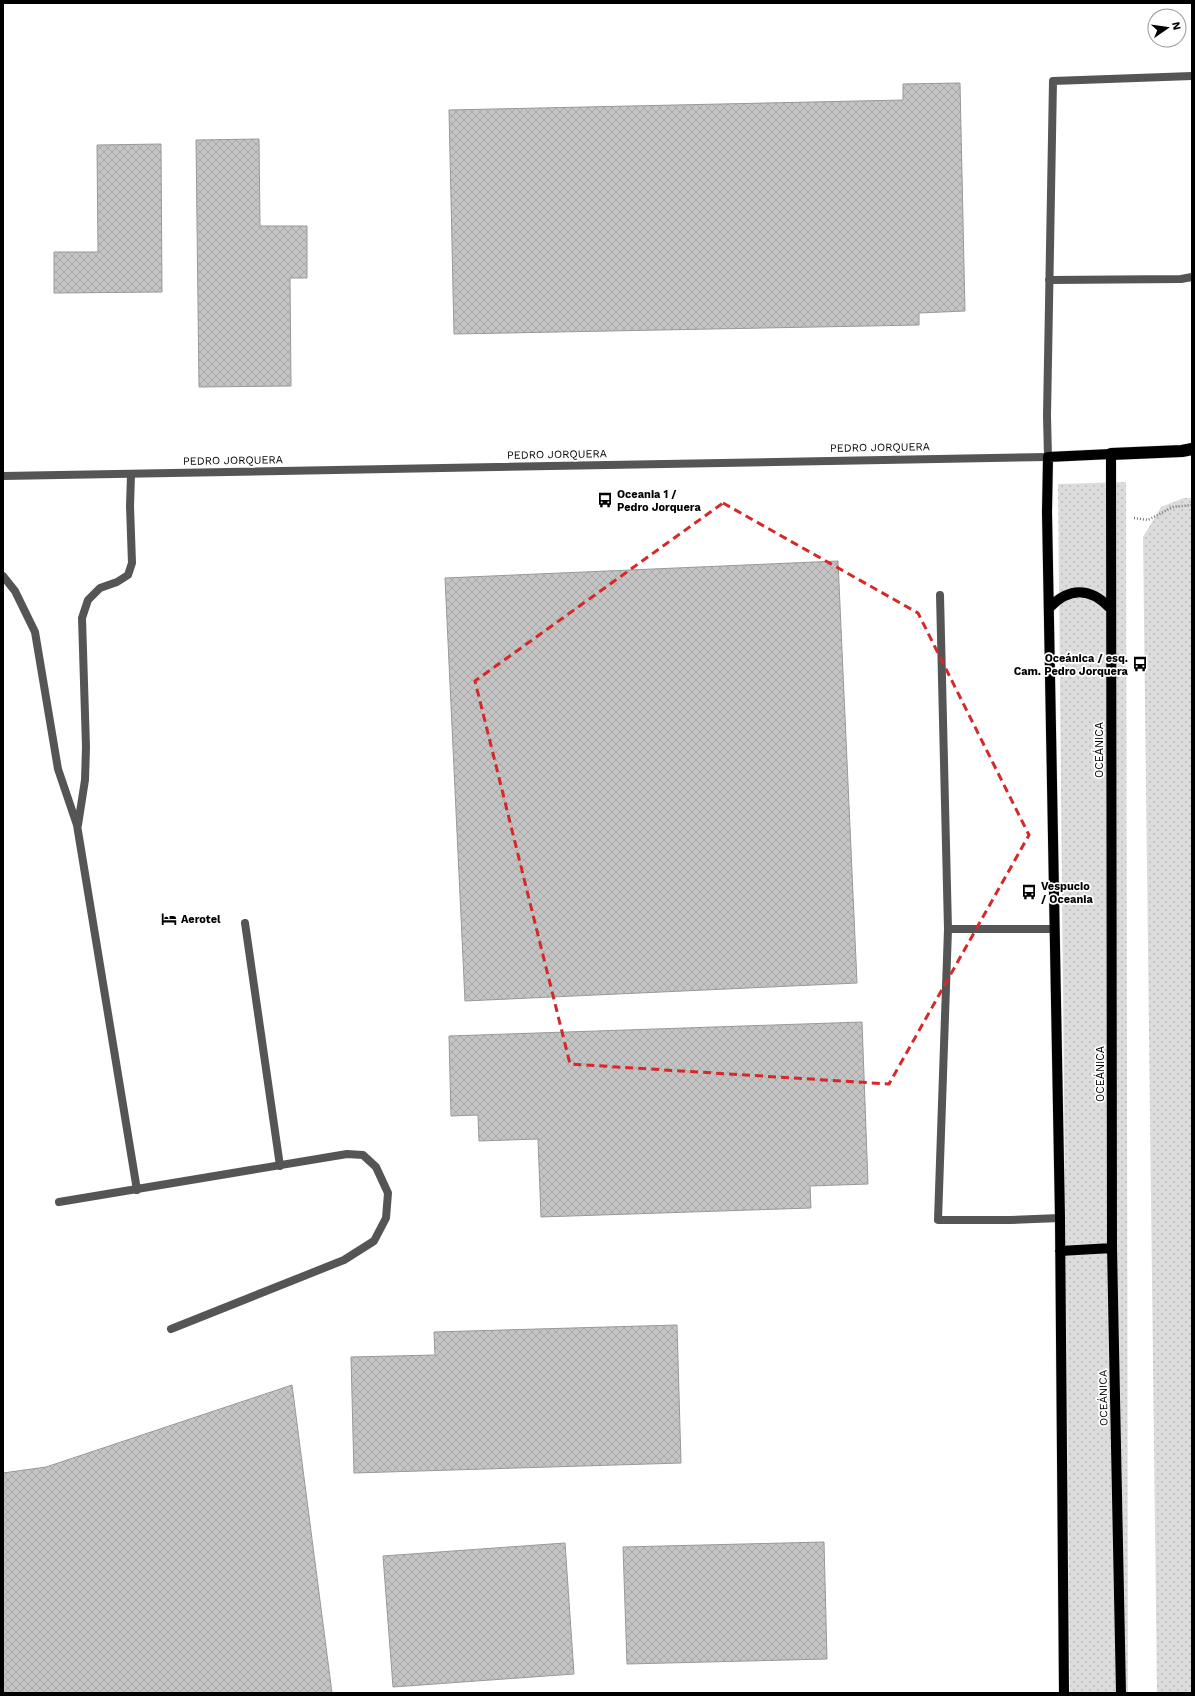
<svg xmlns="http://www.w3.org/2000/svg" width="1195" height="1696" viewBox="0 0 1195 1696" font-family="'Work Sans',sans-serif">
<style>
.grass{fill:url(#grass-dots)}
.building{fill:url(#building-cross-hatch);stroke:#999}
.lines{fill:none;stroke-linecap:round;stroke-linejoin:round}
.primary-casing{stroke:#dbdbdb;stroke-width:11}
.highway-casing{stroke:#dbdbdb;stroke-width:13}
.path{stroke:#777;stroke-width:2.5;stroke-dasharray:1 2;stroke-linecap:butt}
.lane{stroke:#555;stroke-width:8}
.street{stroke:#555;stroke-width:8}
.primary{stroke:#000;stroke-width:10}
.highway{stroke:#000;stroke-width:12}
.marked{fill:none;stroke:#d62828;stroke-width:3;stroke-dasharray:8 5;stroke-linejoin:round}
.labels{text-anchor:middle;stroke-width:3.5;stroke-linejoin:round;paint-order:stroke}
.street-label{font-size:11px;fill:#000;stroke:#fff}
.poi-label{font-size:11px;font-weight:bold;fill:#000;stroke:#fff;text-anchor:start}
</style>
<defs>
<pattern id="grass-dots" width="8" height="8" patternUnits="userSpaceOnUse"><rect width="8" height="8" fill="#dcdcdc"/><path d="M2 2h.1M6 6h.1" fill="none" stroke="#bbb" stroke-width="1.8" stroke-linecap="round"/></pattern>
<pattern id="building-cross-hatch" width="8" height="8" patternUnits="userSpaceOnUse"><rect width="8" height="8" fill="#c4c4c4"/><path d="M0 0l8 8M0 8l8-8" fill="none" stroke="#a7a7a7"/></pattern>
</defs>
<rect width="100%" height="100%" fill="#fff"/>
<path class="grass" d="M1126,482L1128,1693H1070L1058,484Z
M1184,498H1192V1693H1157L1143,537L1161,507Z"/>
<path class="building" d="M960,83L965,311L919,313V325L454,334L449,110L903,100V84Z
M259,139L260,226H307V278H290L291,386L199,387L196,140Z
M161,144L162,292L54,293V252H98L97,145Z
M838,561L857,983L465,1001L445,578Z
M862,1022L868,1184L810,1186L811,1208L541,1217L538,1139L479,1141L478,1115L451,1116L449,1036Z
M677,1325L681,1463L354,1473L351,1357L435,1355L434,1332Z
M292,1385L332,1693H3V1473L46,1467Z
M824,1542L827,1659L627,1664L623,1547Z
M565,1543L574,1674L393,1687L383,1556Z"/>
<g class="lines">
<g class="primary-casing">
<path id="primary" d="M1049,608C1069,587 1090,587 1110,608
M1060,1251L1112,1248
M1064,1693L1060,1218L1047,512L1048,457L1111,454L1112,1248L1121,1693"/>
</g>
<g class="highway-casing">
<path id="highway" d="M1111,454L1182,451L1192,449"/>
</g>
<path class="path" d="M1134,518L1148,520L1173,507L1192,505"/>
<path class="lane" d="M1049,280L1181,279L1192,277
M1048,457L1047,416L1053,81L1192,76
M3,576L15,591L35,632L58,769L77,825L137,1190
M940,595L948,929L938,1220H1010L1060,1218
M78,825L85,780L86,747L82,618L88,600L100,588L117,582L128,575L132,563L130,506L131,475
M245,923L280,1166
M948,929H1055
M59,1202L347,1154L363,1155L376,1167L388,1193L386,1218L374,1241L344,1260L171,1329"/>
<path class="street" d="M3,476L1048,457"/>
<use href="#primary" class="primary"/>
<use href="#highway" class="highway"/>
</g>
<path class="marked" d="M723,503L918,613L1029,835L889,1084L570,1064L475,681Z"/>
<defs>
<g id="bus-bare" transform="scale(1.2)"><path d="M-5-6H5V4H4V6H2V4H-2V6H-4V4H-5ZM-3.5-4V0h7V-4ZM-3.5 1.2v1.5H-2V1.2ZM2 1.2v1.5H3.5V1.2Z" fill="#000" stroke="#fff" stroke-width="2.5" paint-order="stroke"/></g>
<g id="hotel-bare" transform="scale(1.2)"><path d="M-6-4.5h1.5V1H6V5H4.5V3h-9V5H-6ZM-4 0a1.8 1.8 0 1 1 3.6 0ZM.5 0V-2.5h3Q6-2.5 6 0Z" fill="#000" stroke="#fff" stroke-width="2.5" paint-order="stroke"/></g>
</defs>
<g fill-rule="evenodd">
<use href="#bus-bare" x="605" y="500"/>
<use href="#bus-bare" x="1140" y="664"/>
<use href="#bus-bare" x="1029" y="892"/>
<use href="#hotel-bare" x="169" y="919"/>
</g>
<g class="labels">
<g class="street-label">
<text transform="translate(880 447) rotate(-1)" y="4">PEDRO JORQUERA</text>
<text transform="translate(557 454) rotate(-1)" y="4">PEDRO JORQUERA</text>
<text transform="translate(233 460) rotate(-1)" y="4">PEDRO JORQUERA</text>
<text transform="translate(1099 750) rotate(-90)" y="4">OCEÁNICA</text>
<text transform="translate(1100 1074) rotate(-90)" y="4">OCEÁNICA</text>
<text transform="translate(1103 1398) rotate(-91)" y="4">OCEÁNICA</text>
</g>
<g class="poi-label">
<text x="617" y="498">Oceania 1 /<tspan x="617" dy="13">Pedro Jorquera</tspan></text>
<text x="1128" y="662" text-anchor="end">Oceánica / esq.<tspan x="1128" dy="13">Cam. Pedro Jorquera</tspan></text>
<text x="1041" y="890">Vespucio<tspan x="1041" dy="13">/ Oceania</tspan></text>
<text x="181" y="923">Aerotel</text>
</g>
</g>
<rect width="1195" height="1696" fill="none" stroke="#000000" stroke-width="8"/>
<g transform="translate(1167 28) rotate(77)"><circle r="19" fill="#ffffff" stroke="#999999"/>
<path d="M0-3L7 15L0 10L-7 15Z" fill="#000000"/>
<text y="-6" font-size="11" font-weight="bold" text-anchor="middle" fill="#000000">N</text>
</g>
</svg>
